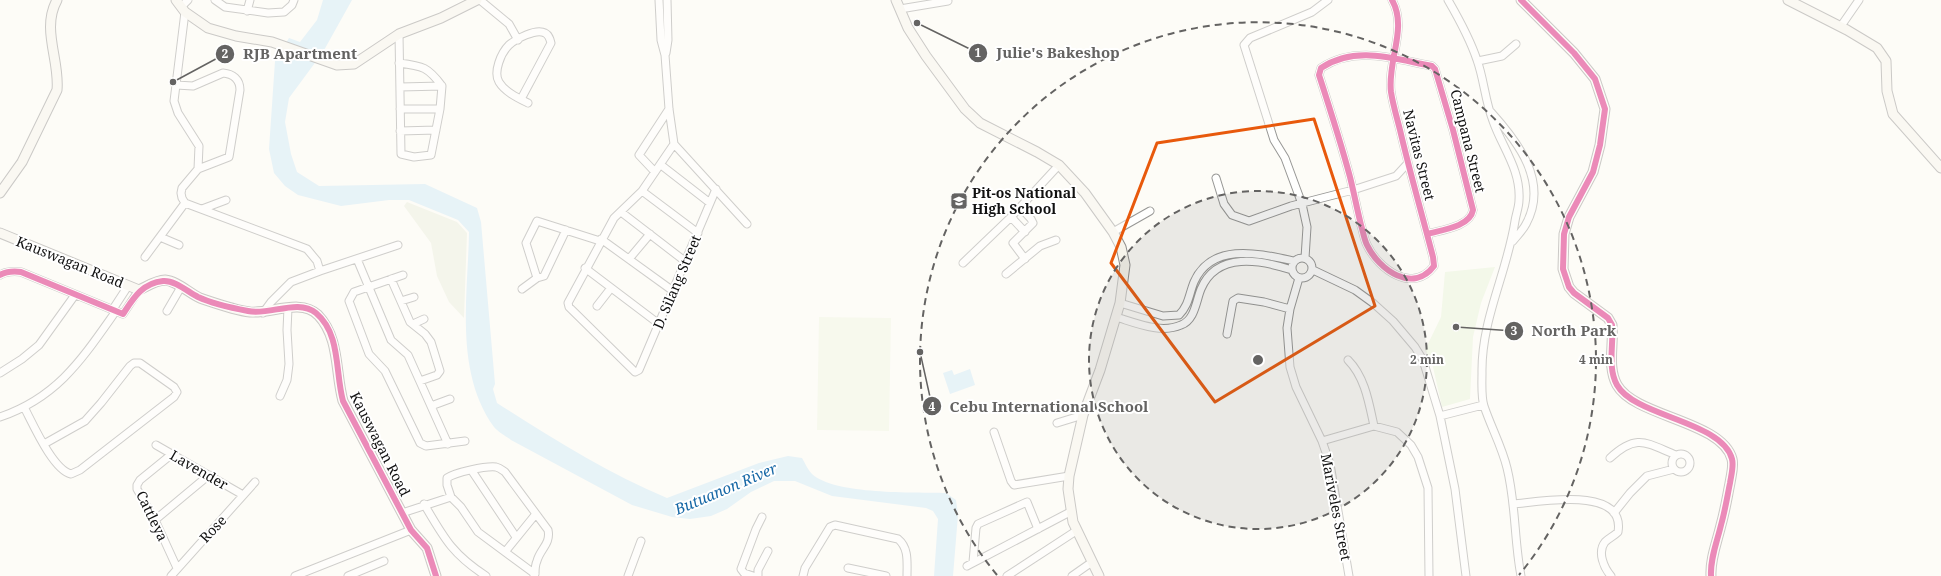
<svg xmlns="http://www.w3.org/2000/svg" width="1941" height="576" viewBox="0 0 1941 576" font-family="'Noto Serif',serif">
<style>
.green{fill:#e7f3d7}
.cemetery{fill:#e9eedb}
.pitch{fill:#f0f6e1}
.water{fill:#cde8f7}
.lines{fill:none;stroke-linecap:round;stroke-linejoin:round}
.street-casing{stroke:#979795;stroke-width:9}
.secondary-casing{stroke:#8e8d8b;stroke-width:11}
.street{stroke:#fffffe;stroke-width:7}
.secondary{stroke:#f6f4eb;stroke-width:9}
.cycleway-casing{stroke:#fff;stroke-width:8}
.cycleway{stroke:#d6006c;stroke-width:6}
.marked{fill:none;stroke:#e8590c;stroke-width:3;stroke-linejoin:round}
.ring{fill:none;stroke:#646362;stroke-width:2;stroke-dasharray:7 5}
.labels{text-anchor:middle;stroke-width:4;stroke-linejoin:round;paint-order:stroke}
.street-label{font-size:14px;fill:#111;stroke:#fff}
.poi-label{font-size:14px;font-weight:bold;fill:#111;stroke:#fff;text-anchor:start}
.water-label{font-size:15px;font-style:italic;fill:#1768a6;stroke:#fff}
.centre{fill:#646362;stroke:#fff;stroke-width:2}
.ring-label{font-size:12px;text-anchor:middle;font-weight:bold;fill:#646362;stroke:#fff;stroke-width:4;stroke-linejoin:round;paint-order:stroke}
.leader{fill:none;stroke:#646362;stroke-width:1.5}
.callout-dot{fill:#646362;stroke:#fff;stroke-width:1.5}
.mark-label{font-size:12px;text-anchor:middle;font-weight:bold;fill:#fff}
.callout-label{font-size:15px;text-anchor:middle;font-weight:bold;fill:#646362;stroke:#fff;stroke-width:4;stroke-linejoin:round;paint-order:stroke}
</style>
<rect width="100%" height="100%" fill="#fdfcf7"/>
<path class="green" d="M1495,267L1481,303L1473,337L1470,399L1442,407L1433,367L1425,350L1441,317L1445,272Z"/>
<path class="cemetery" d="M407,202L457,222L467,233L464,318L449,302L437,276L431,243L404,206Z"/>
<path class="pitch" d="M819,317L891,318L889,431L817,430Z"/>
<path class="water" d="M323,0H352L323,52L289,98L285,122L291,154L297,172L319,186L425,184L477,208L481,222L495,384L493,389L497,403C552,438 607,473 667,498L759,463L788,456L802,458C805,463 808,470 812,474C835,495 914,492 946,493L956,500L958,515L953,576H934L938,519L933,511L926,508L832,496L795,481H774L751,492L727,509L711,516L690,519L672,517L632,505L511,440C506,436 498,432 494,427C454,371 468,296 469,232L458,220L409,200H389L341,206L298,195L285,186L274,173L269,149L275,61L289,38L300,42L317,20Z
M970,369L975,385L950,394L943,373L952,370L954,375Z"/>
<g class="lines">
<g class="street-casing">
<path id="street" d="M215,0L225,7L268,13L284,12L292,5L294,0
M480,0L509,24L518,40
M659,0L661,40L665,55L669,109L674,144
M1392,0C1408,28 1387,61 1391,92C1393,105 1397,118 1400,130C1410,173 1422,214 1433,257L1434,266C1413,294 1379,270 1367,245C1364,239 1363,231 1361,225C1357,209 1354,193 1350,177C1341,143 1330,109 1319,75L1321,68C1356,45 1394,59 1432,66L1435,69L1453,130L1473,210C1470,227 1441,230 1427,234
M1448,0C1459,19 1470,39 1477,60C1484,79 1485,101 1493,121C1502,147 1521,170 1519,200C1519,207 1516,214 1515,221C1507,273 1481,320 1482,373C1482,383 1481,397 1484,406C1491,427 1502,447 1507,468C1516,504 1514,540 1521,576
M182,6L188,0
M900,9L948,1
M247,11L250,0
M185,12L174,101L178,113L199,146L198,169L182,188L181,193L182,198L185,203L307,249L317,261L320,271
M1841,26L1859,0
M399,34L401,154L414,157L431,155L440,109L442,86C428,67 423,66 399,63
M666,53L668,40L667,0
M1478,61L1502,56L1516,44
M176,85L193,86L223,73C233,74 240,79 240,90L229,157L198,169
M400,87L442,86
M521,99L551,43C550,39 549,35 545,33C536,28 516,39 509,45C501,53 493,72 499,82C505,92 518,98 528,103
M400,109H440
M1491,112C1518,142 1549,182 1526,224C1523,230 1517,236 1513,241
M400,131L436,130
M674,144L642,191L614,218L568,303L569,307L635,372L639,370L716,189
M674,144L747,224
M661,165L710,203
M655,172L639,155L669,109
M1216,178L1224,204L1232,215L1249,221L1291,206L1353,190L1396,176L1408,163
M642,191L698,233
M1020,207L1031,219L1033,223L1013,243L1025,259
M202,209L226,200
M621,212L686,262
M1011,217L1025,232
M1113,232L1150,211
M160,237L179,245
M601,239L673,291
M145,257L185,203
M1292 268a10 10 0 1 1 20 0a10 10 0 1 1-20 0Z
M1305,258L1307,227L1302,204L1285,158L1274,140L1244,45L1250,38L1312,12L1328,0
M357,259L391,340L408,355L448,444
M629,259L650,234
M963,263L1011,217L1059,165
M585,268L659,324
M1313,270L1355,290L1373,303L1393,321L1415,347L1423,360L1440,416L1455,489L1466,576
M1006,274L1040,246L1056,240
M0,275C7,271 13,271 21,272L123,314L139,290
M403,275L354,292L349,301L369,354L385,371L420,443L426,446L465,441
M537,278L526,243L537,221L600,241
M1299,278L1290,309L1287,328L1290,367L1296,387L1322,441L1330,464L1349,576
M391,279L410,322L425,334L431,342L440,371L437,375L420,381
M522,289L537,278L544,276L566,230
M401,301L414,297
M1120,303L1163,316L1179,315C1189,305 1189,294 1194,282C1212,241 1261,254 1294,261
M597,306L611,288
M113,309L128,286
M167,311L181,287
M263,313L271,302L291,282L320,271L398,245
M1116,317C1136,323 1161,334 1181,325C1195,320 1196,301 1201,289C1217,251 1261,260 1292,270
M413,324L424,319
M1227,334L1233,301L1238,298L1264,302L1290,309
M1348,360C1365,377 1369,403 1374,426
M0,373L22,359L39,345L75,295
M280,396L287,380L289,364L287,330L288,308
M431,406L450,399
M24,407C33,424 53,470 71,474L80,470L174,397L177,392L174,387L140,363H134L130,366L101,403L85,421L44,444
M1440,416L1483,405
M0,417C58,397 82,359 116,311
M1057,423L1083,415
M994,432L1011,481L1014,485L1069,476
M1322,441L1374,426L1397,432L1411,445L1418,457L1428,488L1429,576
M156,445L243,495
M1672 463a9 9 0 1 1 18 0a9 9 0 1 1-18 0Z
M172,454L140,480L137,485V489L155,520L177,568
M1610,458C1637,433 1646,443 1676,455
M472,471L516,537
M424,504C444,538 452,554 486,576
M1514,504C1538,502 1626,485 1618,532C1614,536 1609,538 1605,542C1597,552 1604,568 1611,576
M402,513L451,497
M1614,513L1630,493L1647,476L1674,469
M155,520L209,475
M505,552L535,515
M973,562L976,528L978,524L1027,502L1038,529
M967,566L1070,512
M848,568L886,576
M171,576L255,482
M295,576L411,530
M348,576L384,561
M534,576L535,574C535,570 535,565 537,561C540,549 551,544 548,530L505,472C502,470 500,468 496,467C485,466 456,472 447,478V485L451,497L461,507L478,532L535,574
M628,576L641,541
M753,576L744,573L741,569L756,529L762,517
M758,576V570L768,551
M803,576L805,568L830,527L835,525L898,539C909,548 907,562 907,576
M1007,576L1076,531
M1072,576L1092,562"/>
</g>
<g class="secondary-casing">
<path id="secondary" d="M176,0L185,12L208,28L236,36L272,42L337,65L354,64L399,34L441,18L477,0
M896,0L908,28L926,56L965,109L980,123L1037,152L1059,165L1085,193L1113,232L1121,247L1125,265L1120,303L1100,370L1083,415L1069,476L1068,489L1073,522L1099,576
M1521,0L1574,53L1595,79L1605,109L1600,145L1593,172L1569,217L1564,234L1563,269L1569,287L1574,293L1608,318L1612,325C1614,344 1607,367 1617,385C1635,417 1722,421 1732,459C1734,466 1731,476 1730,483C1727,498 1725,511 1721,525C1717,542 1710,559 1711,576
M1788,0L1847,30L1877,48L1886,61L1887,91L1893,114L1941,168
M0,193L22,162L57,90C60,60 41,29 57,0
M0,233L139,290C146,287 156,280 165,280C177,281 189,293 200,298C215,303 234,310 250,312C270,314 301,298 318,315C340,338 335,372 343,401L411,530L427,548L436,576"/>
</g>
<use href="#street" class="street"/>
<use href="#secondary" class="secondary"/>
<g class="cycleway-casing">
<path id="cycleway" d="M1392,0C1408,28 1387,61 1391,92C1393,105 1397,118 1400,130C1410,173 1422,214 1433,257L1434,266C1413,294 1379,270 1367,245C1364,239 1363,231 1361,225C1357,209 1354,193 1350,177C1341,143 1330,109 1319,75L1321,68C1356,45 1394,59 1432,66L1435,69L1453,130L1473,210C1470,227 1441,230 1427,234
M1521,0L1574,53L1595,79L1605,109L1600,145L1593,172L1569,217L1564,234L1563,269L1569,287L1574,293L1608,318L1612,325C1614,344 1607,367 1617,385C1635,417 1722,421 1732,459C1734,466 1731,476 1730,483C1727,498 1725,511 1721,525C1717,542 1710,559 1711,576
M0,275C7,271 13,271 21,272L123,314C133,299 142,283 163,281C175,280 188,292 198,297C213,304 232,308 248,311C269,316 298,298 316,313C341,334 335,372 343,401L411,530L427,548L436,576"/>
</g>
<use href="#cycleway" class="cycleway"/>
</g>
<path d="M0 0H1941V576H0ZM1314,119L1375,306L1215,402L1111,263L1157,143Z" fill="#fdfcf7" fill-opacity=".55" fill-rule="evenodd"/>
<path class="marked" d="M1314,119L1375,306L1215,402L1111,263L1157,143Z"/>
<circle cx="1258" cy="360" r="169" fill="#646362" fill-opacity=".12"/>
<g class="ring">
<circle cx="1258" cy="360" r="169"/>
<path d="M997 575A338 338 0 1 1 1519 575"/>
</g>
<defs>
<g id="school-square" transform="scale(0.9)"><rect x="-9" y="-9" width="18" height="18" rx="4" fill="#646362" stroke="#fff"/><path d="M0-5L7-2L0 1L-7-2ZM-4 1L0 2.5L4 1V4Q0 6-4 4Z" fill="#fff"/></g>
</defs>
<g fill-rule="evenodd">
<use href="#school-square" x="959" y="201"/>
</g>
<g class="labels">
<g class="street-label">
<text transform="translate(1468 141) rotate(76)" y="5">Campana Street</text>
<text transform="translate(1419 155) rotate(76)" y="5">Navitas Street</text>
<text transform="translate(70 262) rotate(22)" y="5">Kauswagan Road</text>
<text transform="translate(677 282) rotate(-67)" y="5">D. Silang Street</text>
<text transform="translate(380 444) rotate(63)" y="5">Kauswagan Road</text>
<text transform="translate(199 470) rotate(30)" y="5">Lavender</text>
<text transform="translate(1336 507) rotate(79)" y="5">Mariveles Street</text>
<text transform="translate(152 516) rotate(64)" y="5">Cattleya</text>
<text transform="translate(213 529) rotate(-47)" y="5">Rose</text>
</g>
<g class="poi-label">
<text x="972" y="198">Pit-os National<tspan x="972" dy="16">High School</tspan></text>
</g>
<g class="water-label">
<text transform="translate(726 489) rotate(-23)" y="5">Butuanon River</text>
</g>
</g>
<circle cx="1258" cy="360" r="6" class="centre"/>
<g class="ring-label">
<text x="1427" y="364">2 min</text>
<text x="1596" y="364">4 min</text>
</g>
<path class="leader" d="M917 23L978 53M173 82L225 54M1456 327L1514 331M920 352L932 406"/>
<g class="callout-dot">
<circle cx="917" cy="23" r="4"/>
<circle cx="173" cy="82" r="4"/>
<circle cx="1456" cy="327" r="4"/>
<circle cx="920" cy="352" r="4"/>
<circle cx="978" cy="53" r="10"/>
<circle cx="225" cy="54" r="10"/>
<circle cx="1514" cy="331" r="10"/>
<circle cx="932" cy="406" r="10"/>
</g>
<g class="mark-label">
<text x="978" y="57">1</text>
<text x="225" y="58">2</text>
<text x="1514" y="335">3</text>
<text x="932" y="411">4</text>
</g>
<g class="callout-label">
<text x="1058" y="58">Julie's Bakeshop</text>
<text x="300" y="59">RJB Apartment</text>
<text x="1574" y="336">North Park</text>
<text x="1049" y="412">Cebu International School</text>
</g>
</svg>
